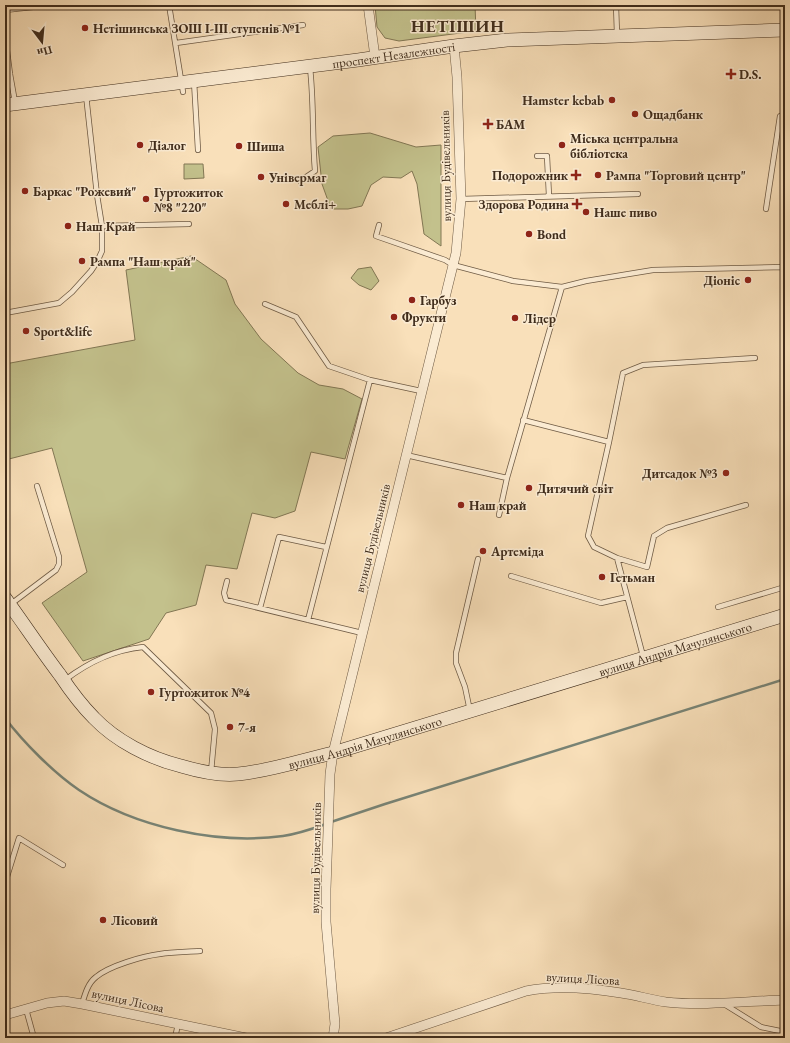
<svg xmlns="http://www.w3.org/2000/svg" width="790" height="1043" viewBox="0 0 790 1043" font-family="'EB Garamond',serif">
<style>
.green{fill:#c3c18c;stroke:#827754}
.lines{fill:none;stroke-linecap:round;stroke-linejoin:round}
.stream{stroke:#788375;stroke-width:2.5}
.lane-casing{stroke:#6e5a44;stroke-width:6}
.street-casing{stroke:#6e5a44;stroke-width:10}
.secondary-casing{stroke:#402d1c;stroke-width:14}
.lane{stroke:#fbebd2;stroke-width:4.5}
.street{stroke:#fbebd2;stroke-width:9}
.secondary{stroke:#fbebd2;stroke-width:13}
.poi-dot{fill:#8f2418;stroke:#fbebd2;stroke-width:1.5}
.labels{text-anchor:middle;stroke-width:3;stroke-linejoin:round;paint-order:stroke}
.poi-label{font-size:13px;font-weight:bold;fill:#402d1c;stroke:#fbebd2;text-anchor:start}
.street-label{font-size:13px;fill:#402d1c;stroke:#fbebd2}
.district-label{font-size:17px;font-weight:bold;letter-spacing:1px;fill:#402d1c;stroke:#fbebd2}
</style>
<rect width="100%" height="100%" fill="#f9e0ba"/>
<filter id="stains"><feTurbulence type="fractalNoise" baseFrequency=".005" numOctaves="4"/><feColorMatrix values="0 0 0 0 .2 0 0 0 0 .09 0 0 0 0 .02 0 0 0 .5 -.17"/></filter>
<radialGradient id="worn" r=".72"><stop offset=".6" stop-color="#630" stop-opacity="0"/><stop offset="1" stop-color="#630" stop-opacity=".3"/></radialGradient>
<path class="green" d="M375,5H475L476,31L399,41L385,38L377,27Z
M370,133L416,147L441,145V246L424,234L417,184L412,171L401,178L383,177L371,185L362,206L348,209H331L322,184L318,147L333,136Z
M184,164H203L204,178L184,179Z
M191,256L226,280L235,304L261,339L298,373L319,385L343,389L362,399L345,459L311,452L295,511L275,518L252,513L237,569L206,565L196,605L166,613L149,639L83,661L42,603L87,572L52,448L5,460V364L135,340L126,270Z
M371,267L379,281L371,290L359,285L351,278L358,269Z"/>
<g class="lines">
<path class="stream" d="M5,718C24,743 54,773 79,790C134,827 217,845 283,836C297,834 312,829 326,824
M331,822L385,804L785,679"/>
<g class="lane-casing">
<path id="lane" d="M169,5L183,92
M616,5L617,34
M5,10L33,7
M5,35L10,74L15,102
M176,43L303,25
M194,81L198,150
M537,156H547L549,196
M300,181L315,171C312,136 314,102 310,68
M461,199L638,194
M766,209L780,116L785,114
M379,225L376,236L445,260L453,265L513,281L562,287L586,281L653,270L785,267
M102,226L189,224
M5,229V230
M783,267L785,273
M265,304L296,317L329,366L370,380L421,391
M5,313L59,303L72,292L91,271L97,262L102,251V226L97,195L86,95
M523,420L609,442
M406,455L507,478L562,287
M499,515L507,478
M617,558L594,547L588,536L609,442L623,373L643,365L755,358
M511,576L601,603L627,597
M227,581L224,593L226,600L362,633
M11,604L56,570L59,564V557L37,486
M718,607L785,587
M260,608L279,537L326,547
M308,620L370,380
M643,656L617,558L647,567L654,536L667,528L746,505
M65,680C89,662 113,650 143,647L211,713L215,729L211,772
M470,711L465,687L456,663V653L478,559
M5,883L19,838L63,865
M82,1004C85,994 88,983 96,977C109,966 143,956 160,954C173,952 187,952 200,951
M724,1004L761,1027L785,1032
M26,1009L34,1038
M175,1038L178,1024"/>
</g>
<g class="street-casing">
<path id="street" d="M368,5L375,57
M5,1015L47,1003L64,1001L82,1004L246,1038
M333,1038L335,1024L326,922V889L330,774L333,753L456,253L461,199L457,77L454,46
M386,1038L526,991C557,985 590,988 621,993C636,995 651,1000 666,1002C704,1006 747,1001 785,1000"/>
</g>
<g class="secondary-casing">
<g id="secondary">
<path id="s1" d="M5,105L358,60L454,46L507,40L785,30"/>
<path id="s2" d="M5,598C24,624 41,650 60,675C70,690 81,705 94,718C116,741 149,758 181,766C198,771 219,776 238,774C270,771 302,760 333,753L785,615"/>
</g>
</g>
<use href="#lane" class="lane"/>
<use href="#street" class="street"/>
<use href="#secondary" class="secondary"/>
</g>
<g class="poi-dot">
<circle cx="85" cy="28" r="4"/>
<path d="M729 68h4v4h4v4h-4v4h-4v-4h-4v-4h4z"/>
<circle cx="612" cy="100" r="4"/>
<circle cx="635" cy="114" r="4"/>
<path d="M486 118h4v4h4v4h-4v4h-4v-4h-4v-4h4z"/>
<circle cx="140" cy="145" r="4"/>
<circle cx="562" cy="145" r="4"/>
<circle cx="239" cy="146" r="4"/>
<path d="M574 169h4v4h4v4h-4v4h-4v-4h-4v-4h4z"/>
<circle cx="598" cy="175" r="4"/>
<circle cx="261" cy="177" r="4"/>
<circle cx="25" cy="191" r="4"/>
<circle cx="146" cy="199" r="4"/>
<circle cx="286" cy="204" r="4"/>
<path d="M575 198h4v4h4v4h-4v4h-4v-4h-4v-4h4z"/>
<circle cx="586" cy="212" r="4"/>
<circle cx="68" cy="226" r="4"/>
<circle cx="529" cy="234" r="4"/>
<circle cx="82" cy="261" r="4"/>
<circle cx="748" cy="280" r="4"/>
<circle cx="412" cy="300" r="4"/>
<circle cx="394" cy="317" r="4"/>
<circle cx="515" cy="318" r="4"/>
<circle cx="26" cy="331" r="4"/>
<circle cx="726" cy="473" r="4"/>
<circle cx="529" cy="488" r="4"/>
<circle cx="461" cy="505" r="4"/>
<circle cx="483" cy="551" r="4"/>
<circle cx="602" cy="577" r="4"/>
<circle cx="151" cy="692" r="4"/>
<circle cx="230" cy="727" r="4"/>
<circle cx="103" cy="920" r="4"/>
</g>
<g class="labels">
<g class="poi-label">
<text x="93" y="33">Нетішинська ЗОШ І-ІІІ ступенів №1</text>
<text x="739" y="79">D.S.</text>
<text x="604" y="105" text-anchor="end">Hamster kebab</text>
<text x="643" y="119">Ощадбанк</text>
<text x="496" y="129">БАМ</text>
<text x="570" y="143">Міська центральна<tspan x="570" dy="15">бібліотека</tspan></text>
<text x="148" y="150">Діалог</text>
<text x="247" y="151">Шиша</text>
<text x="568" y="180" text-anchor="end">Подорожник</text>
<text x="606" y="180">Рампа "Торговий центр"</text>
<text x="269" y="182">Універмаг</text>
<text x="33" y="196">Баркас "Рожевий"</text>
<text x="154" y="197">Гуртожиток<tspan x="154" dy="15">№8 "220"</tspan></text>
<text x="294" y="209">Меблі+</text>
<text x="569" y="209" text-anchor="end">Здорова Родина</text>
<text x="594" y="217">Наше пиво</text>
<text x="76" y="231">Наш Край</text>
<text x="537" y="239">Bond</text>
<text x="90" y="266">Рампа "Наш край"</text>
<text x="740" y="285" text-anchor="end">Діоніс</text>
<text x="420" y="305">Гарбуз</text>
<text x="402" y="322">Фрукти</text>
<text x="523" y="323">Лідер</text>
<text x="34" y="336">Sport&amp;life</text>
<text x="718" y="478" text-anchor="end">Дитсадок №3</text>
<text x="537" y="493">Дитячий світ</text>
<text x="469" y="510">Наш край</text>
<text x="491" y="556">Артеміда</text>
<text x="610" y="582">Гетьман</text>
<text x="159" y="697">Гуртожиток №4</text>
<text x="238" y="732">7-я</text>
<text x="111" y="925">Лісовий</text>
</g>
<g class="street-label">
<text dy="5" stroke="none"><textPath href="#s1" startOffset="392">проспект Незалежності</textPath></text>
<text transform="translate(445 166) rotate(-91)" y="5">вулиця Будівельників</text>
<text transform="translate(372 538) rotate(-76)" y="5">вулиця Будівельників</text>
<text dy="5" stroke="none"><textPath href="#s2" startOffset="763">вулиця Андрія Мачулянського</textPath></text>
<text dy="5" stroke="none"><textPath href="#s2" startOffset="439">вулиця Андрія Мачулянського</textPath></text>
<text transform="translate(315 858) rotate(-89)" y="5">вулиця Будівельників</text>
<text transform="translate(583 978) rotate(3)" y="5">вулиця Лісова</text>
<text transform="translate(128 1000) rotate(12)" y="5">вулиця Лісова</text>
</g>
<g class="district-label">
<text x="458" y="32">НЕТІШИН</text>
</g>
</g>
<rect width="790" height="1043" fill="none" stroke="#f9e0ba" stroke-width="20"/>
<rect x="6" y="6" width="778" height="1031" fill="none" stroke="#402d1c" stroke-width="2"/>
<rect x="10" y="10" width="770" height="1023" fill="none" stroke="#402d1c"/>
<g transform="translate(42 42) rotate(164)" stroke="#fbebd2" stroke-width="3" paint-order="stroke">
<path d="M0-3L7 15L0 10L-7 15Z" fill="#402d1c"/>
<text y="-6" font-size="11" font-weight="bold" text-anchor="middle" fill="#402d1c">Пн</text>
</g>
<rect width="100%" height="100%" filter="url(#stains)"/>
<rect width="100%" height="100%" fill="url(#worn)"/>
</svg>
